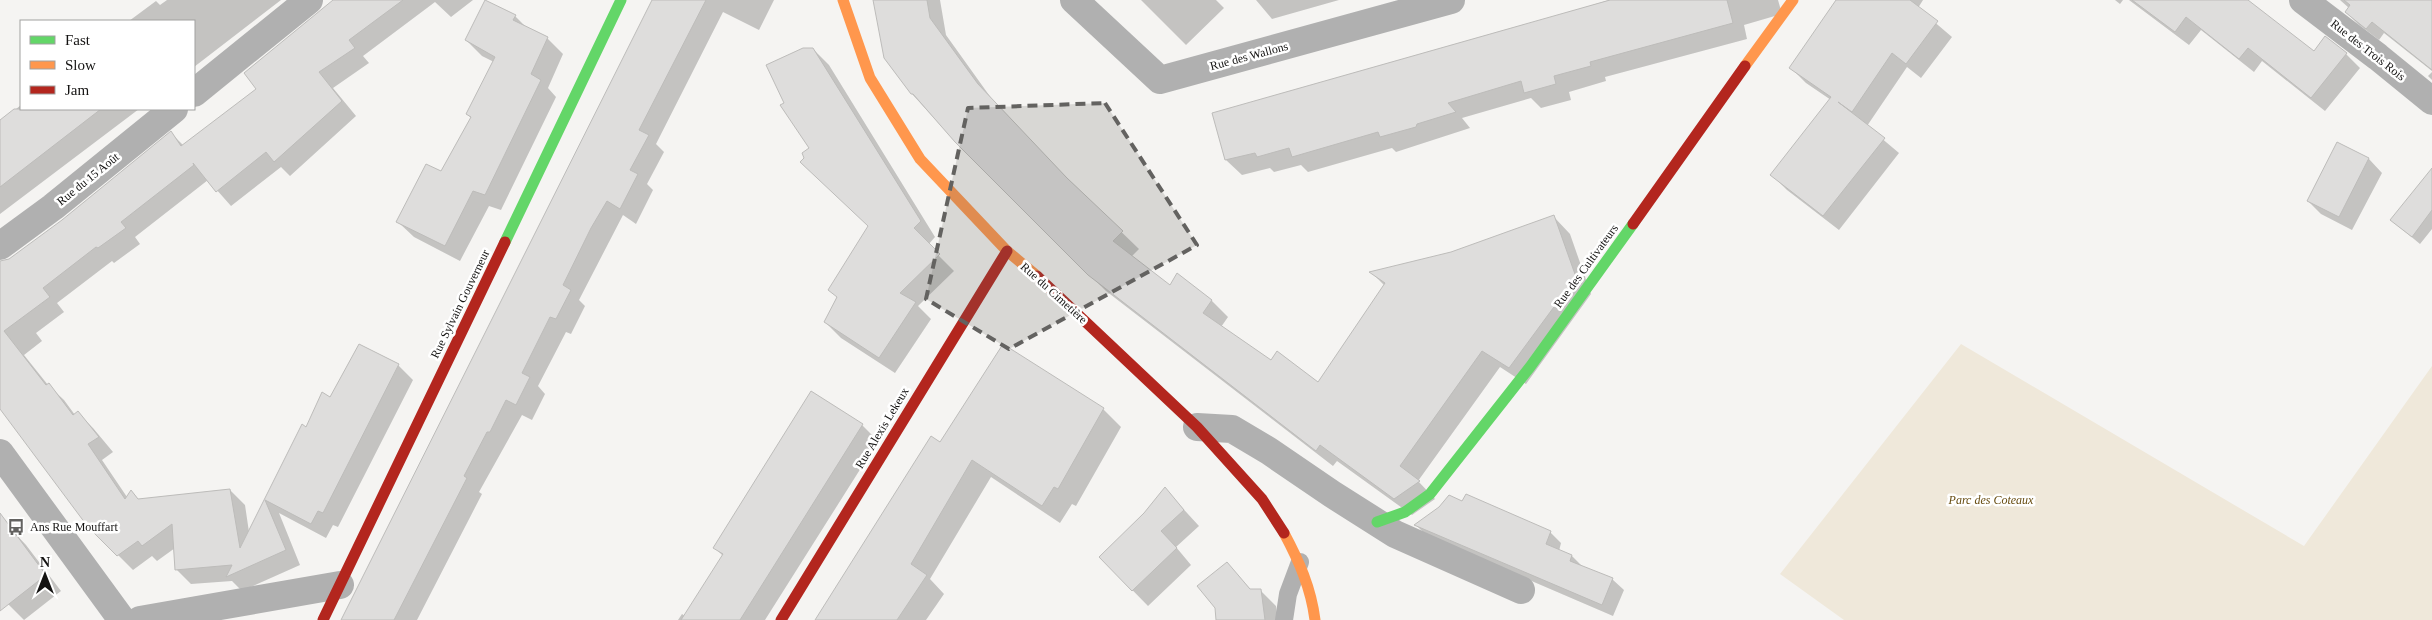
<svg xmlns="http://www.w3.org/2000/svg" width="2432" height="620" viewBox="0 0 2432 620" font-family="Georgia,serif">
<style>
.green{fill:#efe8da}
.shadow{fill:#0003}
.building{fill:#dedddc;stroke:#bdbcba}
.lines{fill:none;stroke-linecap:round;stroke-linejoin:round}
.lane{stroke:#b0b0b0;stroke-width:18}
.street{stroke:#b0b0b0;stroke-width:28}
.fast{stroke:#63d668;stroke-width:11}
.slow{stroke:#ff974d;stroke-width:11}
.jam{stroke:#b3261e;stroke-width:11}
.marked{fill:#636260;fill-opacity:0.2;stroke:#636260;stroke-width:4;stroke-dasharray:10 6;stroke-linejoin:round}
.labels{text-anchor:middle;stroke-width:5;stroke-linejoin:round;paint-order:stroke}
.street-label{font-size:12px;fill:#141312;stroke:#fff}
.park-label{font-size:12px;font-style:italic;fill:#684d11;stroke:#fff}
.poi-label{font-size:12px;fill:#141312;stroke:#fff;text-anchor:start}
</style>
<rect width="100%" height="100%" fill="#f5f4f2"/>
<path class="green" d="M1961,344L2304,546L2432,366V620H1844L1780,574Z"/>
<path class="shadow" d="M167,0H281L194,67V21H129L156,1L160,5Z
M335,0H473L451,17L435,2L363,56L369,63L333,88L356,116L290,176L281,167L231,206L208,180L135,237L140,244L114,263L112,261L57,303L64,312L36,333L42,341L24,355L48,385L64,400L75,415L78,413L93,428L113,452L102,460L127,497L132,492L139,500L230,490L245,505L249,532L302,426L307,428L330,399L398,365L413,380L338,527L333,525L326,538L279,513L300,565L242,591L232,581L191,584L176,569L175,548L157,561L152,556L133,570L89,526L0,407V263L10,260L64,220L171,133L184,146L257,89Z
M677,0H774L759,30L723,12L656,144L664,152L647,184L653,190L636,224L623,215L579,300L585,306L571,334L566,332L538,386L545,394L532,420L522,415L479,492L482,494L417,620H342Z
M875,0H940L946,35L994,102L1074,186L1139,249L1131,257L1170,287L1211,300L1228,317L1221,327L1271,361L1319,384L1385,286L1372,273L1451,253L1554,217L1570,234L1591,294L1526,384L1500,367L1418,481L1435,499L1412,515L1337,461L1333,466L1106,291L955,141L912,94Z
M1141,0H1216L1224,8L1186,45Z
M1256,0H1339L1272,19Z
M1609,0H1778L1782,14L1744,25L1747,39L1605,77L1606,81L1569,92L1571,100L1541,108L1531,98L1462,118L1470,128L1396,152L1392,148L1308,172L1301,165L1274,172L1270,168L1242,175L1226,160L1434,53Z
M1837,0H1923L1918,8L1952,37L1921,78L1907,67L1867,126L1899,153L1839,230L1787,190L1772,175L1831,100L1806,83L1791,68Z
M2115,0H2123L2120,4Z
M2129,0H2205L2314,52L2346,54L2360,68L2325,111L2262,61L2254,72L2201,30L2189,45Z
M2340,0H2422L2432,8V71L2384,33L2379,40L2358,24L2346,12L2349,8Z
M515,16L528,29L547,38L563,54L548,88L556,97L501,210L489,206L460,261L414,237L398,222L442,173L471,118L467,114L494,62L482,56L466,40Z
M813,49L829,65L935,237L928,245L954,271L918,306L931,319L895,373L841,338L825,322L870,226L811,148L785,104Z
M2432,72V80L2428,76Z
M21,105V109L27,110L139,109L0,214V122Z
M2338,144L2369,159L2382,173L2352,230L2321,214L2308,201Z
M2432,194V229L2420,244L2391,220Z
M811,393L862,425L878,441L765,620H678L682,614L685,616L723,556L715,548Z
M1103,409L1121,427L1076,506L1072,504L1060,523L991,477L930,579L944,594L926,620H816L941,444Z
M1165,489L1199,526L1176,547L1191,565L1148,606L1100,557L1145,514Z
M1416,525L1550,532L1561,543L1559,551L1572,556L1583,567L1612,579L1624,590L1613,616L1427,536Z
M11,529L26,545L61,591L24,620L0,596V538Z
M1227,564L1252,591L1260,590L1276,606L1278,620H1217Z"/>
<path class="building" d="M333,0H403L349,40L355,48L319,72L342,101L274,162L266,152L216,192L193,163L194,165L121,222L126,228L98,248L96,247L43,288L50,297L4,331L46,385L49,383L73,415L78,411L99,437L88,444L125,499L131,490L138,499L230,489L240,548L302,424L306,427L322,392L330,397L359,344L399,364L323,513L318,511L311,524L265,500L286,550L226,577L232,565L175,570L172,524L142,546L138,541L117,556L88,527L0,409V261L9,259L62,220L171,131L181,146L256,89L244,73Z
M485,0L516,15L513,20L548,37L531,74L541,80L485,195L473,191L445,246L396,222L426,164L441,171L471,117L466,114L495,57L465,40Z
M652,0H706L639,130L649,135L630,170L638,174L620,209L607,201L591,228L563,285L571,290L556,319L550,317L522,373L530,377L516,405L506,400L490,432H487L464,476L467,478L394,620H341Z
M873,0H927L930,18L978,84L1067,178L1123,231L1113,241L1170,285L1177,273L1212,300L1203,313L1271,360L1277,351L1318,382L1385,283L1369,272L1451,252L1554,215L1576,277L1509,368L1482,351L1400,466L1420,481L1394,499L1320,445L1316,451L1088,275L955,142L913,94H911L884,58Z
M1610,0H1727L1733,23L1590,62L1591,66L1554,76L1556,84L1524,93L1521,81L1448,103L1456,112L1417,124L1416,127L1380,137L1378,132L1292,157L1289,148L1257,157L1255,153L1225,160L1212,113Z
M1836,0H1910L1938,21L1906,64L1892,53L1852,112L1838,102L1885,138L1823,216L1770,175L1831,97L1789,68Z
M2132,0H2248L2314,51L2325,36L2347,53L2311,98L2248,48L2239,59L2186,17L2175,32Z
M2344,0H2432V70L2372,22L2366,29L2345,12L2350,5Z
M803,48H813L921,221L914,228L940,254L900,293L916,302L879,358L824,322L837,297L828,290L868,226L800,162L804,158L802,153L809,148L780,105L784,103L766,65Z
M14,109H101L0,187V120Z
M2337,142L2369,158L2339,217L2307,201Z
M2432,168V210L2412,237L2390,220Z
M1003,344L1104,408L1058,489L1054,487L1042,506L972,460L911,564L927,575L897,620H815L931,436L940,442Z
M811,391L863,424L740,620H681L723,554L713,548Z
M1165,487L1184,510L1161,531L1177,548L1132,591L1099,557L1144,513Z
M1466,494L1551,531L1546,544L1572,555L1570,561L1613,578L1602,605L1414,525L1439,507L1449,495L1462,501Z
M0,513L46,575L0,611Z
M1227,562L1250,589H1261L1265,620H1216L1215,608L1197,586Z"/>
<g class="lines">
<path class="lane" d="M1284,620L1288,594L1300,562"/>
<path class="street" d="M1074,0L1160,80L1451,0
M2303,0L2378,57L2432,101
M194,93L309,0
M0,246L53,207L174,109
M1197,427L1232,429L1269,451L1332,494L1395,534L1521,590
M0,453L122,620
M140,620L340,585"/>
<path class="fast" d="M505,242L621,0
M1377,522L1405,512L1430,494L1530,367L1633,224"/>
<path class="slow" d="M843,0L870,78L920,159L1007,251L1037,276
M1745,66L1793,0
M1284,533C1299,561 1311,588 1315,620"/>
<path class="jam" d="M1633,224L1745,66
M1037,276L1197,427L1262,499L1284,533
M323,620L505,242
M781,620L1007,251"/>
</g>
<path class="marked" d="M1105,103L1197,245L1009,349L926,299L968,108Z"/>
<defs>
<g id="bus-bare" transform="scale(1.35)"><path d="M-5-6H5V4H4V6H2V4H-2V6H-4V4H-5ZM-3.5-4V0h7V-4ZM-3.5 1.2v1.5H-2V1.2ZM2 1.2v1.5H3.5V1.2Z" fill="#636260" stroke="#fff" stroke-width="2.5" paint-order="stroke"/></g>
</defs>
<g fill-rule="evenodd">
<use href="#bus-bare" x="16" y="527"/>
</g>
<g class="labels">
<g class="street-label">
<text transform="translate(2368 50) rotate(38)" y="4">Rue des Trois Rois</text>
<text transform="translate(1249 56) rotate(-15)" y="4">Rue des Wallons</text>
<text transform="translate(88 179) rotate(-39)" y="4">Rue du 15 Août</text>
<text transform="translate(1586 266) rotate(-54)" y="4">Rue des Cultivateurs</text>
<text transform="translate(1054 293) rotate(42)" y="4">Rue du Cimetière</text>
<text transform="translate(460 304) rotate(-64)" y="4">Rue Sylvain Gouverneur</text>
<text transform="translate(882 428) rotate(-59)" y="4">Rue Alexis Lekeux</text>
</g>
<g class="park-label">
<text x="1991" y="504">Parc des Coteaux</text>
</g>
<g class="poi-label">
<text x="30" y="531">Ans Rue Mouffart</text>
</g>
</g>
<rect x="20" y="20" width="175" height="90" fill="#ffffff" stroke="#a1a1a0"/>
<rect x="30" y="36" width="25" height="8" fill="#63d668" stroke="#a1a1a0"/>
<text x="65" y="45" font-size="15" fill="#141312">Fast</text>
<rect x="30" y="61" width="25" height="8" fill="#ff974d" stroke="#a1a1a0"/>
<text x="65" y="70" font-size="15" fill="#141312">Slow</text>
<rect x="30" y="86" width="25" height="8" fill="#b3261e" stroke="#a1a1a0"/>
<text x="65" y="95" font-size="15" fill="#141312">Jam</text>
<g transform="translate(45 575)" stroke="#ffffff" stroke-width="4" paint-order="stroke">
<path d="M0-4L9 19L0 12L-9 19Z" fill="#141312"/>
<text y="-8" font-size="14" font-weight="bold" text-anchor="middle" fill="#141312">N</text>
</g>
</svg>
